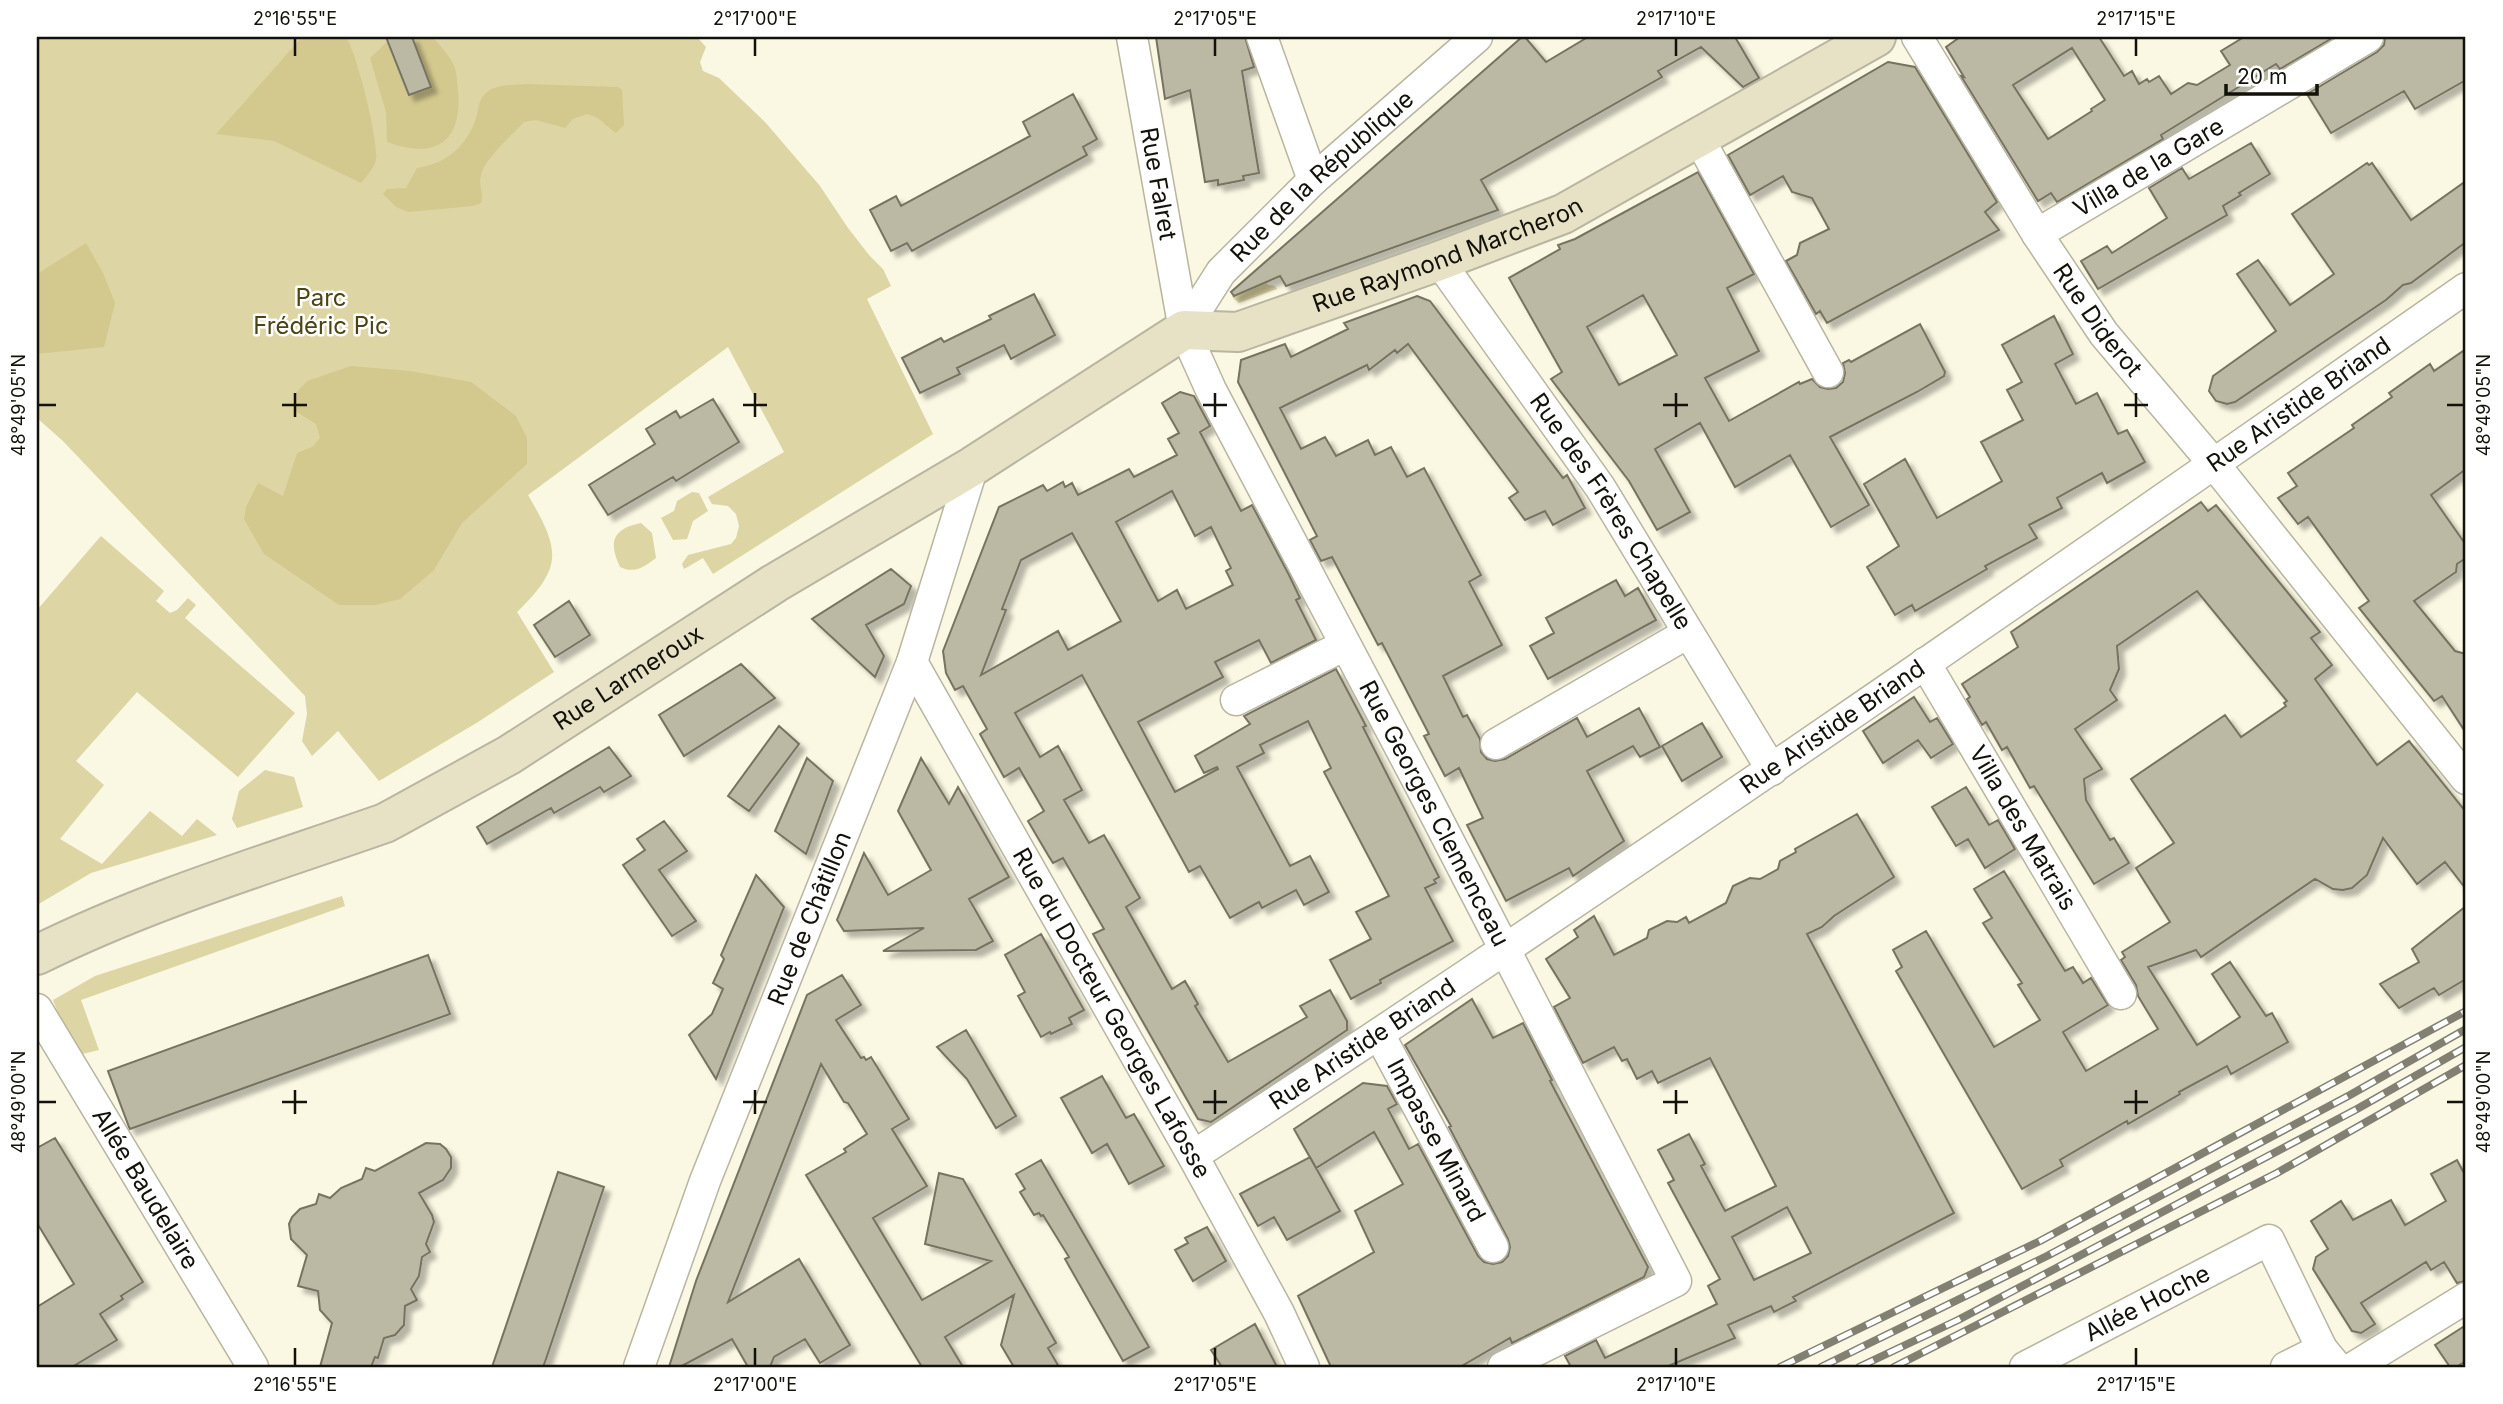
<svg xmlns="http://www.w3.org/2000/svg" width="2503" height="1404" viewBox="0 0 2503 1404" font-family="Inter,sans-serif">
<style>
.green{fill:#ddd5a4}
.forest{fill:#d3c98e}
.building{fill:#bbb8a4;stroke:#767360;stroke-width:2;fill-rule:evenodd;filter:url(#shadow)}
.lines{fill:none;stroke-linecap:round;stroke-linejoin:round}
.minor-casing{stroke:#b8b5a1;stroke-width:33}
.secondary-casing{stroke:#b8b5a1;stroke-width:42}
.minor{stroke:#fff;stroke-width:30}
.secondary{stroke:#e7e2c5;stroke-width:38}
.rail-casing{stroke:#828072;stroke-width:8}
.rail{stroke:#fff;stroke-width:5;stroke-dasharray:16;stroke-linecap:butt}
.ticks{fill:none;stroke:#12110a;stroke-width:2.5}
.labels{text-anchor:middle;stroke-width:5;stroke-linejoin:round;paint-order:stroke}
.street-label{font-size:24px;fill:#12110a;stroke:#fff}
.park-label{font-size:24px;fill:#4c4416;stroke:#fff}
.neatline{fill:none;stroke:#12110a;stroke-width:2.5}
.ticks-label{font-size:18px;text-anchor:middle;fill:#12110a}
</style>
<defs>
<filter id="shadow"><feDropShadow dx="6" dy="6" stdDeviation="2" flood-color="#0004"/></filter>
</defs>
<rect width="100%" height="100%" fill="#faf7e2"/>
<path class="green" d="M37,37H697L706,47L700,62L703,71L719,78L765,122L820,186L848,228L869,255L883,269L891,286L867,299L933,434L713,574L703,558L684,569L682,564L688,555L731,544L736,538L739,526L736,514L728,506L712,504L708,497L784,452L728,347L528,495C560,550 564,566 517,612L554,672L478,722L379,781L338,731L312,756L302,741L307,714L305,696L63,441L37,418Z
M1261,274L1268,285L1275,286L1277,289L1239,303L1232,297L1238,288Z
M692,492L699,493L708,511L693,521L687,539L673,540L661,518L674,511L677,501Z
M641,523L652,533L656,558C644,567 635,574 620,567C608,541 613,529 641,523Z
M101,536L164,591L156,601L170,613L177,610L188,598L196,605L185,618L295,713L238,777L137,692L76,761L104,785L60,839L102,864L150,811L182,836L197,819L217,835L91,873L37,905V610Z
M265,770L294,777L303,807L237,828L232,819L239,791Z
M342,896L345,906L81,1000L99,1050L74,1056L53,1000L95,976Z"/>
<path class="forest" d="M302,37H346C357,53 379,142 376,160C374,168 366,177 361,183L274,141L216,134Z
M412,37H433C440,46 452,58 455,68C457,75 457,83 458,90C463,142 435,160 387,142L386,112L370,58L388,41L409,94L430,86Z
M528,84L618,87L622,90L624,125L616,133C605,126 601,117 587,114L573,119L565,128L536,120L524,122C513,134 484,159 481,175C478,185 484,193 481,203L473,206L409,212L396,207L383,194L387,189L406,188L417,168C446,164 467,146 476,118C479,109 478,100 486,93C496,84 515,85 528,84Z
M86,243L103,273L115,303L104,347L37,354V274Z
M351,366L410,371L471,382L516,416L527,438V464L462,523L434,570L400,599L376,605H339L264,554L244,519L246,507L258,483L283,496L297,453L312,447L320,438L316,424L295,411V394L307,381Z"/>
<path class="building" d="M386,37H412L431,87L409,95Z
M1156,37H1245L1254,67L1242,71L1259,173L1243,176L1244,180L1218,185V180L1205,182L1190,90L1165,99Z
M1522,37H1525L1546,62L1588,37H1735L1759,78L1743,87L1701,47L1658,71L1662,77L1481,180L1498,210L1286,286L1280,276L1234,296L1231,292Z
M1960,37H2099L2124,76L2132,71L2139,84L2147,79L2149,82L2159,76L2171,94L2188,83L2197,85L2230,65L2221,51L2244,37H2334L2280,69L2276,64L2161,135L2163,139L2057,202L2051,193L2038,201L1961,76L1964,77L1946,47ZM2072,48L2105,100L2091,109L2092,111L2048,139L2013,85Z
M2385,37H2466V80L2415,109L2404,91L2331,133L2307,94L2377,52L2384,45Z
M1888,62L1915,67L1997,202L1985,212L1999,230L1827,323L1820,311L1816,314L1786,261L1797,255L1800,243L1829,229L1812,198L1792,192L1783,176L1750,195L1728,155Z
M1073,94L1097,139L1083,147L1087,155L912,251L907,243L891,251L870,210L896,196L901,206L1030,136L1023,122Z
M2251,143L2270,174L2239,193L2241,195L2223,206L2227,215L2098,289L2081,261L2107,246L2112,253L2167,218L2149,188L2182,168L2189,179Z
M2367,163L2369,165L2372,163L2411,220L2466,181V242L2411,283L2403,285L2386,300L2235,402L2227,404L2216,401L2209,391L2213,376L2276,331L2237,274L2258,260L2290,305L2334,274L2292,214Z
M1698,172L1754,274L1727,288L1759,351L1705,378L1729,421L1799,382L1800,384L1812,379L1820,387L1828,389L1836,388L1843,382L1845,373L1843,363L1849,360L1851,362L1920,324L1945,372L1944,376L1917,392L1830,437L1869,505L1831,527L1790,455L1735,487L1700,423L1655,449L1690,512L1657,530L1629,481L1551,379L1562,372L1509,278L1560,249L1558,245L1575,239ZM1643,295L1677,355L1619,385L1587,327Z
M1034,294L1055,335L1011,359L1004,345L957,368L960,374L920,393L902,358L941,338L944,342L991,319L989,316Z
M1417,296L1430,301L1563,478L1567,475L1585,508L1553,525L1545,511L1525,520L1509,498L1518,492L1408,344L1397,353L1395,350L1369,370L1367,365L1280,408L1301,449L1325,437L1336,456L1368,440L1375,455L1391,447L1407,477L1424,468L1481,575L1469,582L1502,645L1443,676L1463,717L1467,715L1480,739L1481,752L1487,759L1495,761L1505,759L1577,718L1587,737L1639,708L1660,747L1640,757L1633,746L1587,771L1624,841L1573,876L1569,868L1506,901L1467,825L1483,818L1459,768L1445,776L1424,736L1429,734L1382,643L1378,645L1332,557L1321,561L1310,540L1317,536L1238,382L1241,360L1285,344L1291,357L1348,329L1344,323Z
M2054,316L2073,354L2055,364L2076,404L2097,393L2118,434L2127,430L2145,462L2107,483L2102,473L2057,498L2062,508L2029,525L2037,538L1985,566L1987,569L1915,611L1912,605L1895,615L1867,567L1899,546L1864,484L1905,459L1937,518L2002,481L1981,442L2023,420L2007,390L2022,382L2002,345Z
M2466,349V469L2431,495L2466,545V558L2457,564L2456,572L2414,601L2455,651L2466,654V733L2442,696L2434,701L2359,608L2369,601L2308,517L2298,524L2278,498L2297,486L2288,473L2354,428L2352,425L2392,397L2389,393L2430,364L2434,371Z
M1180,392L1194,396L1210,426L1200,432L1241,511L1252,505L1289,575L1300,598L1296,600L1316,640L1271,663L1259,640L1215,662L1223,677L1138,722L1175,792L1218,769L1217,767L1204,773L1195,756L1250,724L1244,716L1336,669L1366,726L1363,727L1439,877L1434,880L1436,883L1425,888L1453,941L1380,980L1381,983L1351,999L1330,960L1371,939L1356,912L1389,896L1324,772L1331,768L1308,721L1260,745L1264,753L1237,767L1290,866L1310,856L1329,892L1304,905L1296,890L1262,908L1259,902L1230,918L1200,866L1189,872L1082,675L1015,713L1040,757L1058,746L1082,790L1064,800L1089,843L1104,835L1140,898L1126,907L1172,989L1185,981L1198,1004L1195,1006L1228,1062L1307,1017L1300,1006L1330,990L1347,1021V1030L1211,1122L1198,1119L1102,950L1093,934L1104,929L1063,858L1053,863L1048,855L1028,821L1044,811L1019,768L1004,777L980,734L987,729L963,686L955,690L946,673L943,651L999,507L1043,485L1047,491L1063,482L1065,487L1072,483L1078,495L1129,469L1134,477L1177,455L1168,439L1179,433L1162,403ZM1172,491L1195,536L1211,527L1231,568L1226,571L1233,585L1186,609L1177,590L1158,601L1116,522ZM1072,533L1121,621L1068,650L1058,631L981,675L1006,610L1002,609L1021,560Z
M713,399L739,442L676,481L673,477L608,515L589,485L655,444L646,429L676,411L680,418Z
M2201,502L2208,511L2216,505L2320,632L2311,638L2332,665L2315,679L2377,765L2409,741L2466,812V889L2445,862L2417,884L2383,838L2367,875L2352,888L2343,890L2333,889L2315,879L2201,957L2196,950L2148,967L2197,1045L2240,1017L2212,974L2230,962L2266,1016L2272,1013L2288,1042L2231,1074L2227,1066L2179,1092L2180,1094L2128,1124L2127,1121L2060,1160L2063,1166L2022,1189L1896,971L1902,967L1893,950L1926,931L1994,1047L2040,1020L2018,985L2022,983L1983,923L1992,918L1974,889L2004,871L2065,971L2073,967L2083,983L2091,978L2108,1005L2063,1032L2086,1071L2158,1029L2138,996L2136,985L2121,960L2125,957L2122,952L2170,922L2136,868L2174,843L2131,779L2225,715L2241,737L2286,706L2284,703L2287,701L2197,591L2117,646L2119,669L2110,690L2117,700L2075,729L2102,769L2084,779L2086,800L2110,840L2114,838L2129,863L2094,884L2034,786L2030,788L2007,747L2002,750L1986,722L1982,725L1967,699L1970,697L1962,684L2018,647L2011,632Z
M891,569L911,586L904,604L866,625L884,656L875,677L812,619Z
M1616,580L1625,596L1638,588L1656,620L1548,679L1530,646L1554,633L1546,618Z
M569,601L590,635L555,657L534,625Z
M741,664L775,698L684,756L659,715Z
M1914,697L1930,722L1937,718L1953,744L1931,758L1918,740L1883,763L1863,731Z
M1702,723L1722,757L1682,781L1662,746Z
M779,726L799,744L749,811L728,796Z
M609,747L631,776L604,792L600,787L554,813L551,808L487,844L477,827Z
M807,758L833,781L806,854L775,831Z
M921,758L949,804L958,787L1009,877L969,899L993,941L976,950L883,951L924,928L844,931L837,920L864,853L888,895L931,870L898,811Z
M1966,787L1989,825L1998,820L2015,849L1985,868L1968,839L1956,846L1932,807Z
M1857,814L1894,877L1834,916L1822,927L1807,934L1954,1213L1793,1297L1796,1301L1774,1312L1771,1306L1728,1325L1735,1338L1666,1367H1571L1565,1356L1596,1340L1605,1358L1717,1304L1708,1286L1720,1279L1668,1183L1674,1180L1658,1150L1689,1134L1705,1164L1701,1166L1725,1211L1776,1186L1710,1058L1658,1083L1652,1071L1637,1079L1627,1059L1622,1061L1614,1047L1583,1063L1554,1007L1570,998L1546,959L1578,937L1574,930L1594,916L1614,955L1647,938L1649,930L1667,921L1677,922L1686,917L1689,923L1726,903L1733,886L1750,878L1760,879L1778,869L1780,861L1796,852L1795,849ZM1787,1207L1811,1253L1754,1280L1732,1237Z
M664,821L687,851L659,870L696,921L672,936L623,865L645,850L637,839Z
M756,875L784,907L716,1079L689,1035L712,1014L723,989L713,983L724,959L721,955Z
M2466,906V979L2439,995L2434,988L2399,1008L2380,984L2419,962L2412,949Z
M1041,934L1084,1010L1069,1018L1072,1024L1051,1034L1050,1032L1041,1037L1018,996L1025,992L1005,955Z
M428,955L450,1014L130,1129L129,1127L108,1071Z
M842,975L861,1005L836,1020L861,1058L864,1057L866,1060L871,1057L909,1119L892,1129L927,1186L873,1218L922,1300L991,1261L925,1244L939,1173L963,1179L1056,1343L1048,1348L1059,1367H1014L1001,1345L1014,1295L945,1337L963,1367H922L806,1175L846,1152L844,1149L867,1134L848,1103L844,1102L821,1064L728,1302L799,1259L850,1345L820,1363L805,1339L774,1357L770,1367H748L732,1339L680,1367H669L696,1281L807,995Z
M1472,999L1493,1038L1523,1023L1552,1080L1550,1081L1648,1267L1644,1277L1512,1343L1510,1338L1460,1367H1331L1298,1296L1374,1252L1355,1211L1403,1184L1374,1132L1316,1168L1294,1129L1363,1083L1387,1086L1397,1104L1388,1109L1409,1149L1418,1144L1478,1256L1484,1262L1493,1264L1502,1262L1508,1256L1510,1247L1508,1239L1449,1127L1451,1126L1405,1045Z
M966,1030L1016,1116L996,1128L967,1079L937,1047Z
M1102,1076L1126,1118L1134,1114L1164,1166L1129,1184L1107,1144L1092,1153L1061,1098Z
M55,1138L143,1282L121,1296L123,1299L100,1314L117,1340L72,1367H37V1307L74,1284L37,1223V1148Z
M426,1143L440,1144L446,1149L451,1157V1168L443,1180L419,1193L432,1215L434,1222L426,1244L430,1252L422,1257L419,1276L411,1289L417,1300L405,1306L404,1325L395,1335L384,1338L378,1358L375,1357L371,1367H320L332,1323L320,1310L318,1291L298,1286L307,1255L291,1239L289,1224L292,1217L300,1209L316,1204L319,1194L330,1198L341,1188L362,1179L366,1168L375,1171Z
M1310,1157L1340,1211L1287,1240L1274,1217L1258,1226L1240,1194Z
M1041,1160L1149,1347L1123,1361L1065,1259L1069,1257L1043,1215L1041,1216L1039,1213L1034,1215L1020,1192L1025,1189L1016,1174Z
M2457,1160L2466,1177V1281L2457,1283L2444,1262L2431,1270L2426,1262L2361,1303L2375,1324L2361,1333L2352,1331L2313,1269L2316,1257L2328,1249L2311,1221L2341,1201L2353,1220L2391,1200L2405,1225L2446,1201L2431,1174Z
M558,1172L604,1187L546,1359L543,1367H492Z
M1207,1227L1226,1261L1193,1281L1175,1250L1188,1243L1185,1238Z
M1255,1324L1277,1367H1222L1211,1350Z
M2466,1325V1361L2456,1367H2450L2435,1345Z"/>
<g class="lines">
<g class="minor-casing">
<g id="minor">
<path id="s1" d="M1132,37L1184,330L1211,390L1423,791L1676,1281L1503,1367"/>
<path d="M1262,37L1313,180"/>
<path id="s2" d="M1917,37L2037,234L2104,334L2214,464L2466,779"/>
<path d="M1698,137L1828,372"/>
<path id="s3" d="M2037,234L2368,37"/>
<path id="s4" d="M1439,261L1600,487L1772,770"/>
<path id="s5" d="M1184,330L1221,272L1313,180L1477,37"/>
<path id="s6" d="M912,662L1193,1156L1279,1313L1304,1367"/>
<path id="s7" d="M1925,663L2121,994"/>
<path d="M1236,700L1345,645"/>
<path d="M1496,744L1688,633"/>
<path id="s8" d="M37,1009L253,1367"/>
<path id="s9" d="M1379,1034L1493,1247"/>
<path id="s10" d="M1193,1156C1623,875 2045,582 2466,288"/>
<path id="s11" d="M639,1367L705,1181L912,662L973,466"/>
<path id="s12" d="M2025,1367L2269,1240L2322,1349L2337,1367"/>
<path d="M2286,1367L2322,1349"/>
<path d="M2354,1367L2466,1298"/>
</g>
</g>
<g class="secondary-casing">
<g id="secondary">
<path id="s13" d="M37,955C148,900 268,864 385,823L398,816L509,755L775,583L973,466L1184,330L1238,332L1439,261L1563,214L1876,37"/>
</g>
</g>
<use href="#minor" class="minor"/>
<use href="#secondary" class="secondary"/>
<g class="rail-casing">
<path id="rail" d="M1780,1367L2040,1241L2466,1011
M1821,1367L2047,1256L2350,1095L2466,1029
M1859,1367L1958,1320L2357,1109L2466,1047
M1894,1367L2277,1173L2466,1065"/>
</g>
<use href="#rail" class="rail"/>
</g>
<path class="ticks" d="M295,38V56M755,38V56M1215,38V56M1676,38V56M2136,38V56M295,393V417M755,393V417M1215,393V417M1676,393V417M2136,393V417M38,405H56M282,405H307M743,405H767M1203,405H1227M1663,405H1688M2124,405H2148M2447,405H2464M295,1090V1114M755,1090V1114M1215,1090V1114M1676,1090V1114M2136,1090V1114M38,1102H56M282,1102H307M743,1102H767M1203,1102H1227M1663,1102H1688M2124,1102H2148M2447,1102H2464M295,1348V1366M755,1348V1366M1215,1348V1366M1676,1348V1366M2136,1348V1366"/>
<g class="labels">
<g class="street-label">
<text dy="8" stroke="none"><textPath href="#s3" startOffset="130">Villa de la Gare</textPath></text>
<text dy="8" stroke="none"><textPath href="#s5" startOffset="208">Rue de la République</textPath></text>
<text dy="8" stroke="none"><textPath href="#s1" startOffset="149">Rue Falret</textPath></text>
<text dy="8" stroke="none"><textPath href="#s13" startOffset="1589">Rue Raymond Marcheron</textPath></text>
<text dy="8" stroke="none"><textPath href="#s2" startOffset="336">Rue Diderot</textPath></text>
<text dy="8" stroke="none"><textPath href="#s10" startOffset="1337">Rue Aristide Briand</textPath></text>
<text dy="8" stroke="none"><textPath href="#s4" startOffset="304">Rue des Frères Chapelle</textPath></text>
<text dy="8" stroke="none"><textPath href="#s13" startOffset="656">Rue Larmeroux</textPath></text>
<text dy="8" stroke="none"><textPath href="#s10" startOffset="770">Rue Aristide Briand</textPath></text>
<text dy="8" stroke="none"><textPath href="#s1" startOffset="842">Rue Georges Clemenceau</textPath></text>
<text dy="8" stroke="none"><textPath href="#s7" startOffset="192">Villa des Matrais</textPath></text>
<text dy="8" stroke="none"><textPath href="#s11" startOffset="480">Rue de Châtillon</textPath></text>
<text dy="8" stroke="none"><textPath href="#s6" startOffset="404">Rue du Docteur Georges Lafosse</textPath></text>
<text dy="8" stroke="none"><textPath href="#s10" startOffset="203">Rue Aristide Briand</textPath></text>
<text dy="8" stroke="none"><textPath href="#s9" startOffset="121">Impasse Minard</textPath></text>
<text dy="8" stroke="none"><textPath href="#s8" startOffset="210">Allée Baudelaire</textPath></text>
<text dy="8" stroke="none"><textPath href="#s12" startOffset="138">Allée Hoche</textPath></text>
</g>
<g class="park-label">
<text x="321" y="306">Parc<tspan x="321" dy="28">Frédéric Pic</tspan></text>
</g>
</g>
<rect width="2503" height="1404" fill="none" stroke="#ffffff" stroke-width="77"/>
<path d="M2226 84v10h91v-10" fill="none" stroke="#12110a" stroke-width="3.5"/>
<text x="2237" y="84" font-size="21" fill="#12110a" stroke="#ffffff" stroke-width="5" paint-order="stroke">20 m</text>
<rect x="38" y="38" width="2426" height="1328" class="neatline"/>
<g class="ticks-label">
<text x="295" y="25">2°16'55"E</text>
<text x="755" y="25">2°17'00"E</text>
<text x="1215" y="25">2°17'05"E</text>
<text x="1676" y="25">2°17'10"E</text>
<text x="2136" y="25">2°17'15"E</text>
<text transform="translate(19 405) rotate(-90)" y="6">48°49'05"N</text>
<text transform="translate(2484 405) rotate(-90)" y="6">48°49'05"N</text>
<text transform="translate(19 1102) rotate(-90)" y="6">48°49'00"N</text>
<text transform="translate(2484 1102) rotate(-90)" y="6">48°49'00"N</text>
<text x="295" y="1391">2°16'55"E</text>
<text x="755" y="1391">2°17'00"E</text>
<text x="1215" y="1391">2°17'05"E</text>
<text x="1676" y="1391">2°17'10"E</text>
<text x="2136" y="1391">2°17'15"E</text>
</g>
</svg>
